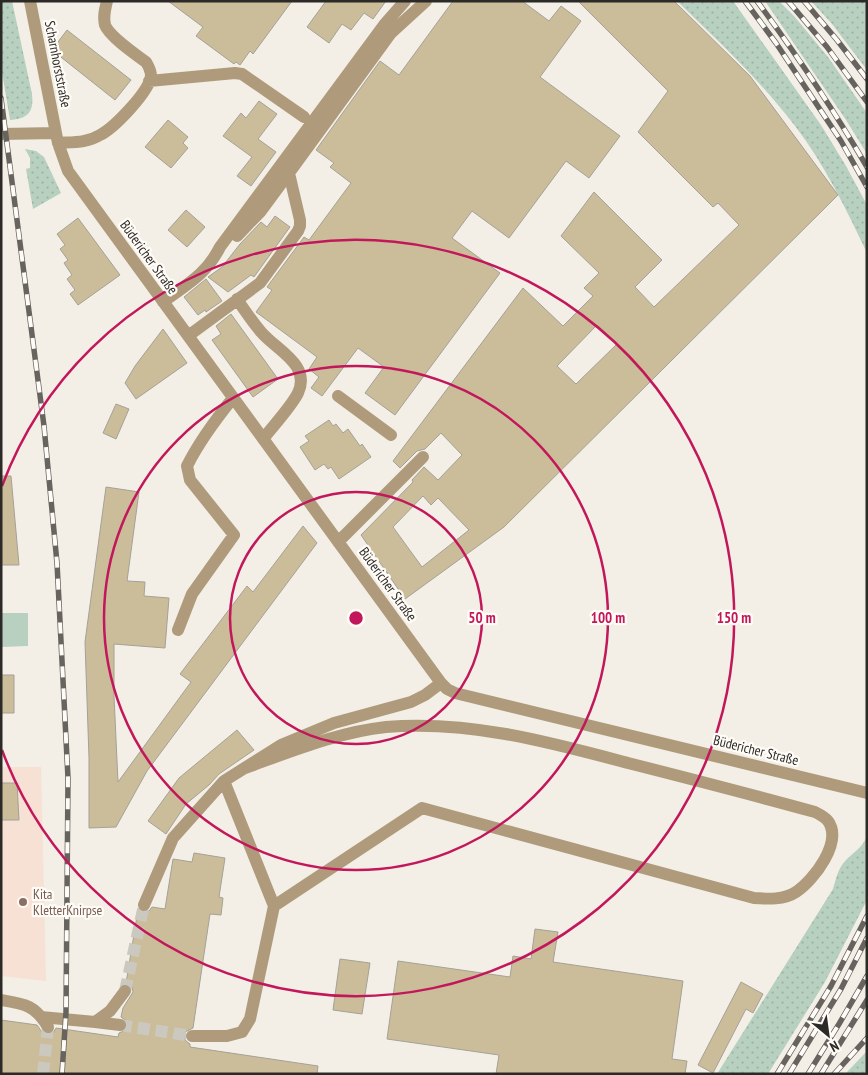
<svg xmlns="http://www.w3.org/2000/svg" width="868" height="1075" viewBox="0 0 868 1075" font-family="'PT Sans Narrow',sans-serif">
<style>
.education{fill:#f7e0d4}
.grass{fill:url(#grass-dots)}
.green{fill:#b7d0c0}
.building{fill:#cbbd99;stroke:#a4a198;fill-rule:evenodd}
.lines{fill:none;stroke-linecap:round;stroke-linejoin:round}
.minor-tunnel{stroke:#cbc8c0;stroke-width:12;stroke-dasharray:12 6;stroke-linecap:butt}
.minor{stroke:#af9b7b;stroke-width:12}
.rail-casing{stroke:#67645f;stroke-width:5.5}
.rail{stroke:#fffcf7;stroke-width:4;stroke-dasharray:11;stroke-linecap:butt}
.ring{fill:none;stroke:#c2185b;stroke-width:2.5}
.education-dot{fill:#8d6e63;stroke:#fffcf7;stroke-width:2}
.labels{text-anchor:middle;stroke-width:4.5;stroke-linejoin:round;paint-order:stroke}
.street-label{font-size:14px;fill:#2c2a27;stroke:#fffcf7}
.education-label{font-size:14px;fill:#785e54;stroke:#fffcf7;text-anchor:start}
.centre{fill:#c2185b;stroke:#fffcf7;stroke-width:2.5}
.ring-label{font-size:15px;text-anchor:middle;font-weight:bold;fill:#c2185b;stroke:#fffcf7;stroke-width:4.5;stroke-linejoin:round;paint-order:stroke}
</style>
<defs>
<pattern id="grass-dots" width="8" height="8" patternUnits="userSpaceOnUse" patternTransform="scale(1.25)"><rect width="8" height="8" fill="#b7d0c0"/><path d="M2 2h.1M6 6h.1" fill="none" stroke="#9eb3a5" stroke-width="1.8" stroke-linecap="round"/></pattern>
</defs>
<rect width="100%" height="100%" fill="#f3efe6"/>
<path class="education" d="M1,767H41L46,981L1,976Z"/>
<path class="grass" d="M1,1H12L32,94C34,112 28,119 10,120L1,66Z
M677,1H733L821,125L846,166L867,205V253C846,209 825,165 795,126C760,80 718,41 677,1Z
M765,1H779L794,16L828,57L867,113V154L846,120Z
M811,1H862L867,4V70L832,24Z
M25,149L36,151L44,157L61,193L33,209L26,169L30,168V158Z
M867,836V900L825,982L768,1074H717L833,889C836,879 838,868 846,860C854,852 862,848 867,836Z
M867,1051V1074H846L847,1072Z"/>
<path class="green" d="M1,613H28V646L1,647Z"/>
<path class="building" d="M168,1H292L253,54L250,51L240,65L236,62L234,64L196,36L203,27Z
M326,1H386L373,19L364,13L351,30L342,24L329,43L307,27Z
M453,1H522L549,21L561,6L581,21L540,77L620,136L589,178L566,161L509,238L472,211L452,238L500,273L395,415L365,393L384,367L358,348L322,396L311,388L319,377L309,369L317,357L256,312L272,290L267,287L304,237L309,240L351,183L330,167L334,163L316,150L380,61L399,75Z
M578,1H674L750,76L838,195L504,527L405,599L361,535L413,482L412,480L424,467L438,480L462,455L441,433L425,449L417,451L400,468L393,461L523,288L563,326L593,296L584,288L599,273L561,236L594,192L662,260L635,287L654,307L739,225L718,203L713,207L638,132L668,91ZM597,325L617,344L576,384L557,366ZM423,496L431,505L438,498L469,530L422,567L393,527Z
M67,30L131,80L115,100L52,50Z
M259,101L277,114L258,139L276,152L251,186L237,176L252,157L223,136L241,113L246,118Z
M168,120L188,137L183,143L188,148L171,168L145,147Z
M186,210L205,227L187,247L168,230Z
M275,216L290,227L254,277L251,275L228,292L208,277L222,267L240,244L261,222L267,227Z
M78,218L120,275L78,305L70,294L75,290L67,279L72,275L64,263L68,260L60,249L65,245L57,234Z
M206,279L222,301L206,312L205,310L198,315L184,297Z
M231,314L278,379L253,397L212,340L221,334L216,326Z
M163,329L187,363L136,399L125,383L135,366Z
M116,404L129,409L116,439L103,433Z
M329,420L333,426L336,424L343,433L348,429L360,446L362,444L371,457L339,479L331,467L328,469L324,464L315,470L300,447L309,441L305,436Z
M1,476H11L19,565H1Z
M106,487L139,492L127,581L145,582L144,596L169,598L165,648L114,644V696L118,782L191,682L180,674L247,586L253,592L303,526L317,543L147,771L116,827L89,828V758L85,642Z
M1,675H14V713H1Z
M237,730L254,750L219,774L209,785L186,804L166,834L148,821L179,778Z
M1,783H17L19,820H1Z
M194,853L225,858L219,897L223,898L221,915L210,914L193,1028L185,1032V1040L190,1044V1047L318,1066L317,1074H1V1020L37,1025L42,1032L48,1035L53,1033L56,1028L118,1037L119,1033L126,1030L128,1022L121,1017L123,1008L133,992L132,987L126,983L138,910L144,913L149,911L152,907L165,909L173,859L192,862Z
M535,929L558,932L553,962L683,981L672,1059L687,1061L685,1074H496L499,1055L387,1039L398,961L510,977L513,956L531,959Z
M340,959L370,963L362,1014L333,1010Z
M741,982L763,994L753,1013L746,1009L713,1073L698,1065Z"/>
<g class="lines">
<path class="minor-tunnel" d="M125,991L144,905
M120,1025L192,1036
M43,1074L48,1027"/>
<path class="minor" d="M30,1L58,143L68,171L441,683L447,689L455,693L867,793
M149,81L235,73L242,74L304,117
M1,134L56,133
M58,143C73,142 87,143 100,135C114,128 149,92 151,76C151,70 149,67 146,62C135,54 109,36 105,25C103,17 105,9 107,1
M237,236L261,211L289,173
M237,299C245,311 253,323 262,333C278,351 311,365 298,393C291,407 273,426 263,439
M163,302C187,284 206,275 220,247L384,25L405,1
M188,336L260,283L298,231L300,226V220L289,173L391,33L426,1
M338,396L391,435
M338,542L423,457
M178,630L192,594L234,535L190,480L187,466C199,442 216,419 233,398
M224,781L274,906
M144,905L173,838L224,781L281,745L334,723L411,702L425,695L441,683
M1,1000C25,1004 35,1005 48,1027
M41,1017L95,1022L110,1011L125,991
M95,1022L120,1025
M192,1036H227L242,1032L250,1019L274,906L422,808L754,898C768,899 784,900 796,892C814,880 843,842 828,821C825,817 819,814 815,812C753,795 691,779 628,763C549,742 469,720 386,727C338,732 290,752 245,768"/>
<g class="rail-casing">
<path id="rail" d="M745,1L776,43L841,141L867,187
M757,1C796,54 834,110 867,167
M788,1L827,47L867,102
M804,1L837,40L867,79
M1,98L44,426L57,563L68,778L66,1012L62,1074
M777,1074L831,986L867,916
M789,1074L841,989L867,938
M808,1074L839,1024L867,976
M821,1074L867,1000
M834,1074L867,1038"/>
</g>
<use href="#rail" class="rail"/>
</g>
<g class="ring">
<circle cx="356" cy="618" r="126"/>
<circle cx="356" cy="618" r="252"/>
<path d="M2 486A378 378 0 1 1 2 750"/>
</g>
<circle class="education-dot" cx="23" cy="902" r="5"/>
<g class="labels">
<g class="street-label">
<text transform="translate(58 64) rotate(79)" y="5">Scharnhorststraße</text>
<text transform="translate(149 257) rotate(54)" y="5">Büdericher Straße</text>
<text transform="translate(388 584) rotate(54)" y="5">Büdericher Straße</text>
<text transform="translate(756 750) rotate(14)" y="5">Büdericher Straße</text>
</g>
<g class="education-label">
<text x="33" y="899">Kita<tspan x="33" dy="16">KletterKnirpse</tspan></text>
</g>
</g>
<circle cx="356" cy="618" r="8" class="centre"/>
<g class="ring-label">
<text x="482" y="623">50 m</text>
<text x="608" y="623">100 m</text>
<text x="734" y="623">150 m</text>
</g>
<rect width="868" height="1075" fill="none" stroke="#2c2a27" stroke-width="5"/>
<g transform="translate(828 1035) rotate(151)" stroke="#fffcf7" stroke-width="4" paint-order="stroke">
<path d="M0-4L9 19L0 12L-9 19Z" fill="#2c2a27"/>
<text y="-8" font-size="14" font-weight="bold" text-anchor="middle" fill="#2c2a27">N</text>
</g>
</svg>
